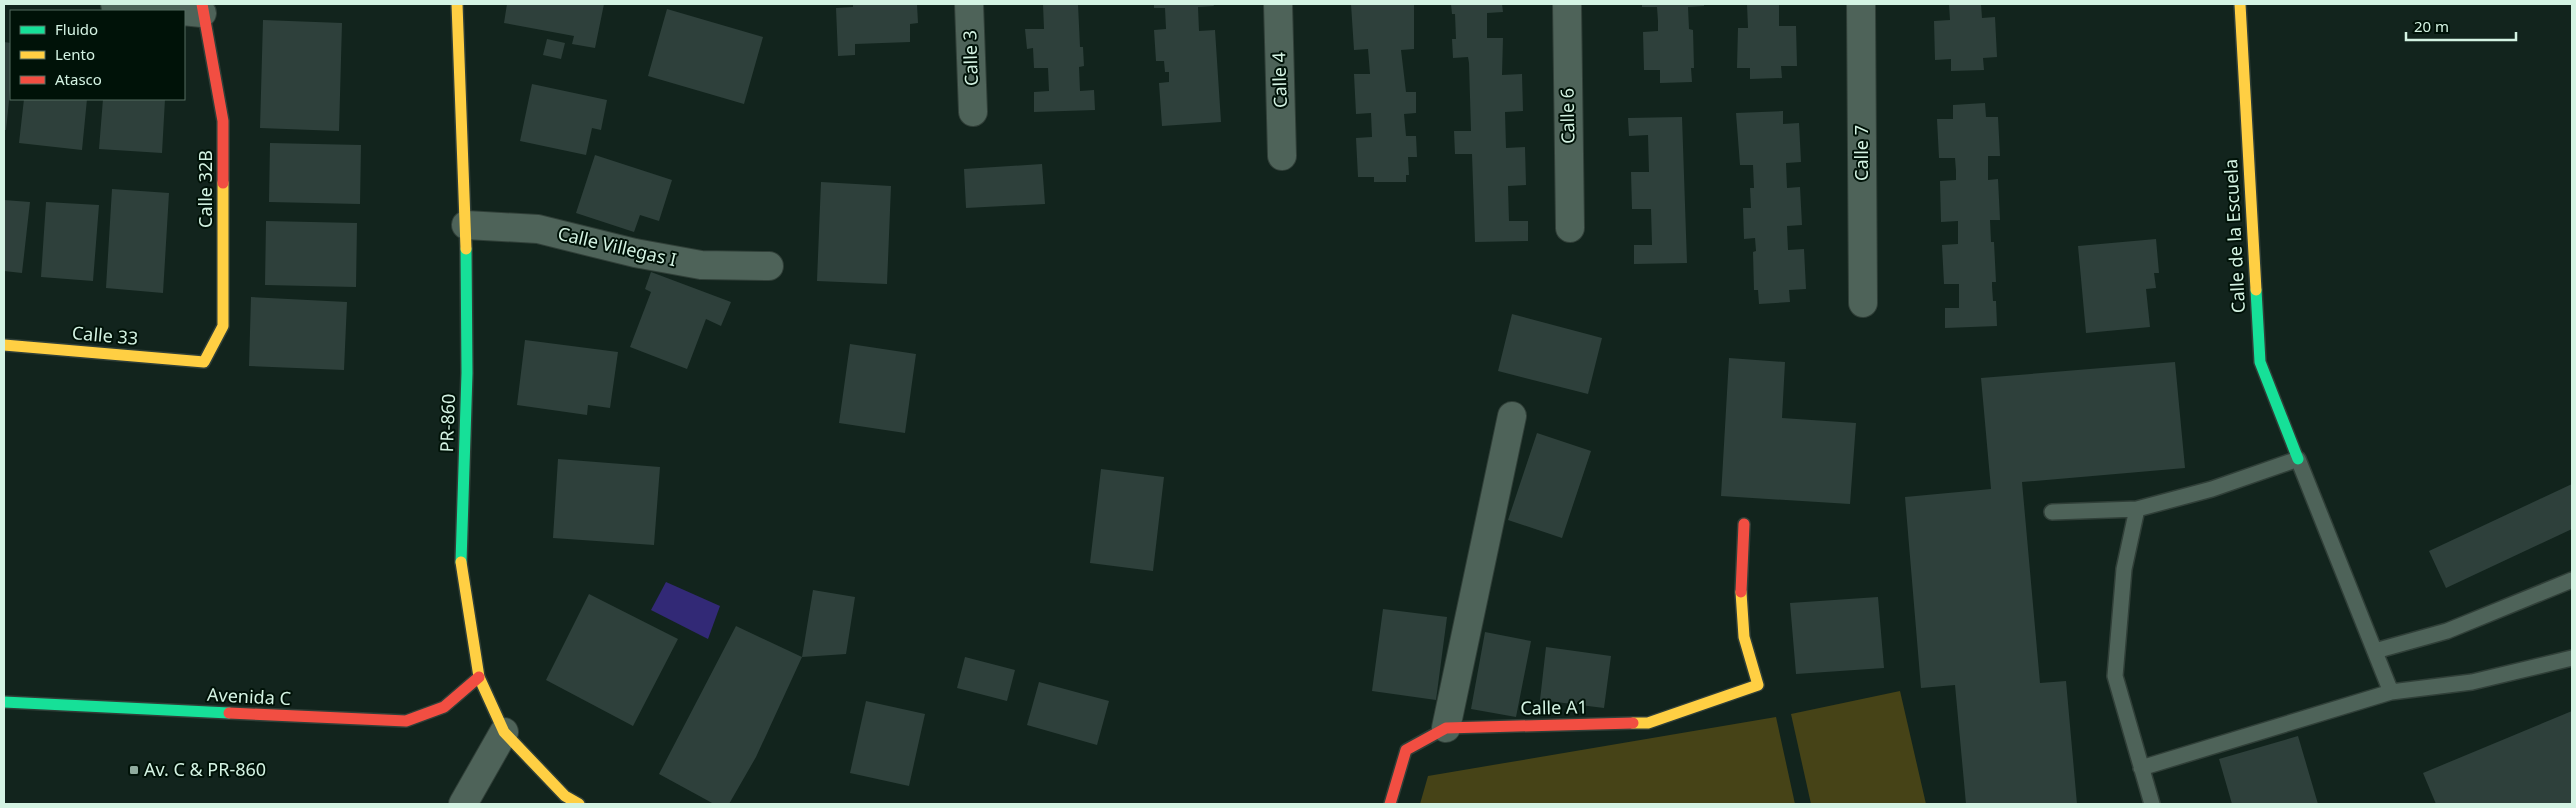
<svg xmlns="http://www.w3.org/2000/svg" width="2576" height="808" viewBox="0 0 2576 808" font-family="'Noto Sans',sans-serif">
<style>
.green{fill:#464317}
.water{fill:#322976}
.building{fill:#2e403b}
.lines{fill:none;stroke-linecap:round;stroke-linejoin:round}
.lane-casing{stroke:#303f38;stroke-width:18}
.street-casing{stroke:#303f38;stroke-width:30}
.fast-casing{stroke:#303f38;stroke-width:14}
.slow-casing{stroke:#303f38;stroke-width:14}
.jam-casing{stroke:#303f38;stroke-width:14}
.lane{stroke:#4e6359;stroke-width:15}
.street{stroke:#4e6359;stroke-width:28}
.fast{stroke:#16e098;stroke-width:11}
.slow{stroke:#ffcf43;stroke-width:11}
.jam{stroke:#f24e42;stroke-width:11}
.poi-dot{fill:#90ab9e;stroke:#001208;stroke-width:2}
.labels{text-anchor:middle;stroke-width:4;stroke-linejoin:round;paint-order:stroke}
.street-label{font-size:18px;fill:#d4f3e3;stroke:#001208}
.poi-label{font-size:18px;fill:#d4f3e3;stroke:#001208;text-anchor:start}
</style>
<rect width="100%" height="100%" fill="#12241d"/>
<path class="green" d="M1900,691L1926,804H1811L1791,714Z
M1776,717L1795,804H1420L1428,776Z"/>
<path class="water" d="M666,582L720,606L708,639L651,610Z"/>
<path class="building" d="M507,4H604L595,48L572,44L574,36L504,23Z
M853,4H917L918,23L910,24V42L855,44V55L838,56L836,8L853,7Z
M1043,4H1078L1080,47H1083L1084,66L1079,67L1080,91L1094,90L1095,110L1034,112V92L1049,91L1048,68H1034L1033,48L1027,49L1025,29H1044Z
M1154,4H1213L1214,6L1198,7L1199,31L1215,30L1221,122L1162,126L1159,83L1169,82V72H1165L1164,61H1156L1154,30L1166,29L1165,8H1154Z
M1351,4H1414V49L1401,50L1406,92H1416V113L1404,114L1406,136H1416L1417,157H1408L1409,175H1406V182H1374V177H1358L1356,138L1372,137L1371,113L1356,114L1354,74H1370L1368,49L1354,50Z
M1451,4H1502L1503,12L1487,13V38H1503L1502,75L1522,74L1523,111L1505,112L1506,148L1525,147L1526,185L1508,186L1509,221H1528V241L1475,242L1472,154H1455L1454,131H1471L1469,63L1468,57L1453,58L1452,39H1456L1455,14H1452Z
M1642,4H1704V6L1688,7L1689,29L1693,30L1694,68H1691L1692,82L1660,83V70H1644L1643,32L1658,31V21L1657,7H1642Z
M1747,4H1779V26H1796L1797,66H1781L1782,78L1750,79V68H1737L1738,28H1748Z
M1949,4H1981L1982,18L1995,17L1997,57L1983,58L1984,70L1951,71V59L1935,60L1934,21L1950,20Z
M667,9L763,37L744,104L648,76Z
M263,20L342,23L339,131L260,128Z
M547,39L565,43L561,59L543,55Z
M4,42L11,43V81L6,130H4Z
M532,84L607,100L601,130L592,128L586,155L520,141Z
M24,99H87L82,150L19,143Z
M103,99H165L162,153L99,149Z
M1985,103L1986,117H1998L2000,156H1988V180L1998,179L2000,220H1990L1991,242H1994L1996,282H1992V286L1993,301H1996L1997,326L1945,328V308H1959V284H1944L1942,245L1958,244V221L1941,222L1940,181L1956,180V171L1955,158H1939L1937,119H1953V105Z
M1783,111V124L1799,123L1801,162L1786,163L1787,188L1800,187L1802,225L1787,226L1788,250L1804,249L1806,289L1789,290L1790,302L1759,304L1758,290H1754L1753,252L1756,251L1755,238L1744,239L1743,208H1751L1750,188H1754L1753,165H1740L1736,113Z
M1682,117L1687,263L1634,264V245H1652L1651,209H1632L1631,172H1649L1648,135L1629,136L1628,118Z
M270,143L361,145L360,204L269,202Z
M595,155L672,180L659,221L640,215L634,232L576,213Z
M1042,164L1045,204L966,208L964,169Z
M821,182L891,186L887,284L817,281Z
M112,189L169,193L163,293L106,288Z
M4,200L30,202L22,273L4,271Z
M46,202L99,205L93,281L41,277Z
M266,221L357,223L356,287L265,285Z
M2156,239L2159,273H2154L2156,288L2146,289L2150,327L2086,333L2078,246Z
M651,272L731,302L721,326L706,319L687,369L630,347L651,292L645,289Z
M251,297L347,302L344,370L249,366Z
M1512,314L1602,338L1588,394L1498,371Z
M525,340L618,352L610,408L588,405L587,415L517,405Z
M850,344L916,354L905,433L839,423Z
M1729,358L1785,362L1782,418L1856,423L1850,504L1721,496Z
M2175,362L2185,468L2022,482L2040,683L2066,681L2077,804H1966L1955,685L1921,688L1905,497L1991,489L1981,378Z
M1537,433L1591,451L1562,538L1508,520Z
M558,459L660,467L654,545L553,538Z
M1101,469L1164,477L1153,571L1090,563Z
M2572,484V529L2446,588L2429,551Z
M813,590L855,597L846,654L802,657Z
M589,594L678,639L633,726L546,680Z
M1878,597L1884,668L1796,674L1790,603Z
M1383,609L1447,617L1436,700L1372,691Z
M736,626L802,657L756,757L729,804H714L659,774Z
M1485,632L1531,641L1516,717L1471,709Z
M1546,647L1611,656L1604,708L1540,700Z
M965,657L1015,670L1007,701L957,688Z
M1039,682L1109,701L1097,745L1027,725Z
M866,701L925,714L909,786L850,773Z
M2572,711V804H2436L2423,773Z
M2298,736L2318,804H2232L2219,759Z"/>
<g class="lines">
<g class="lane-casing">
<path id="lane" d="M2137,509L2124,569L2115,676L2152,804
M2052,512L2137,509L2212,489L2298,459L2391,692L2141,768
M2375,651L2447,631L2572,580
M2391,692L2472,682L2572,658"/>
</g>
<g class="street-casing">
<path id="street" d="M115,4L202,13
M969,4L973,112
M1278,4L1282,156
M1567,4L1570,228
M1861,4L1863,303
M466,225L538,229L635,253L701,265L769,266
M1446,728L1512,416
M463,804L504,732"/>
</g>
<g class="fast-casing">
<path id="fast" d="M2256,290L2260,362L2298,459
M461,562L467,373L466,249
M4,702L229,713"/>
</g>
<g class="slow-casing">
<path id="slow" d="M457,4L466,249
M2240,4L2256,290
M4,345L204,362L223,326V183
M461,562L479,677L504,732L565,796L579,804
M1633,723H1648L1758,685L1744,637L1741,592"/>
</g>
<g class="jam-casing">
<path id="jam" d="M202,4L223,121V183
M1741,592L1744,524
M229,713L406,721L444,707L479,677
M1390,804L1406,750L1446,728L1633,723"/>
</g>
<use href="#lane" class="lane"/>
<use href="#street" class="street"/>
<use href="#fast" class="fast"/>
<use href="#slow" class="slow"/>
<use href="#jam" class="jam"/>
</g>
<rect class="poi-dot" x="129" y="765" width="10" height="10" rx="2.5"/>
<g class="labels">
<g class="street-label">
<text transform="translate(971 58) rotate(-92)" y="6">Calle 3</text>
<text transform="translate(1280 80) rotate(-92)" y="6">Calle 4</text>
<text transform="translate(1568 116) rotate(-91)" y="6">Calle 6</text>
<text transform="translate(1862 153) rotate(-90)" y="6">Calle 7</text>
<text transform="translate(206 189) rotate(-90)" y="6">Calle 32B</text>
<text transform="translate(2235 236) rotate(-93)" y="6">Calle de la Escuela</text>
<text transform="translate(617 247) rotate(13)" y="6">Calle Villegas I</text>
<text transform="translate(105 336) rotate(5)" y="6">Calle 33</text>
<text transform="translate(448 423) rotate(-88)" y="6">PR-860</text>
<text transform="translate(249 697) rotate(3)" y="6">Avenida C</text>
<text transform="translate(1554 708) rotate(-1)" y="6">Calle A1</text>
</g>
<g class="poi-label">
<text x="144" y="776">Av. C &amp; PR-860</text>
</g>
</g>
<rect width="2576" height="808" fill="none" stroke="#d4f3e3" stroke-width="10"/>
<rect x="10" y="10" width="175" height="90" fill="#001208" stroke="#556c60"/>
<rect x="20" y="26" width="25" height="8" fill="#16e098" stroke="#556c60"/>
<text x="55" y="35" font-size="15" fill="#d4f3e3">Fluido</text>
<rect x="20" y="51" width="25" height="8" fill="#ffcf43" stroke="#556c60"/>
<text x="55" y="60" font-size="15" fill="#d4f3e3">Lento</text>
<rect x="20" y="76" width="25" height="8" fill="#f24e42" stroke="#556c60"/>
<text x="55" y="85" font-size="15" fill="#d4f3e3">Atasco</text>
<path d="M2406 32v8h110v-8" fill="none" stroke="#d4f3e3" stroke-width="2.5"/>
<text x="2414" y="32" font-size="15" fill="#d4f3e3" stroke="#001208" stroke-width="4" paint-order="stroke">20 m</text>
</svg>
